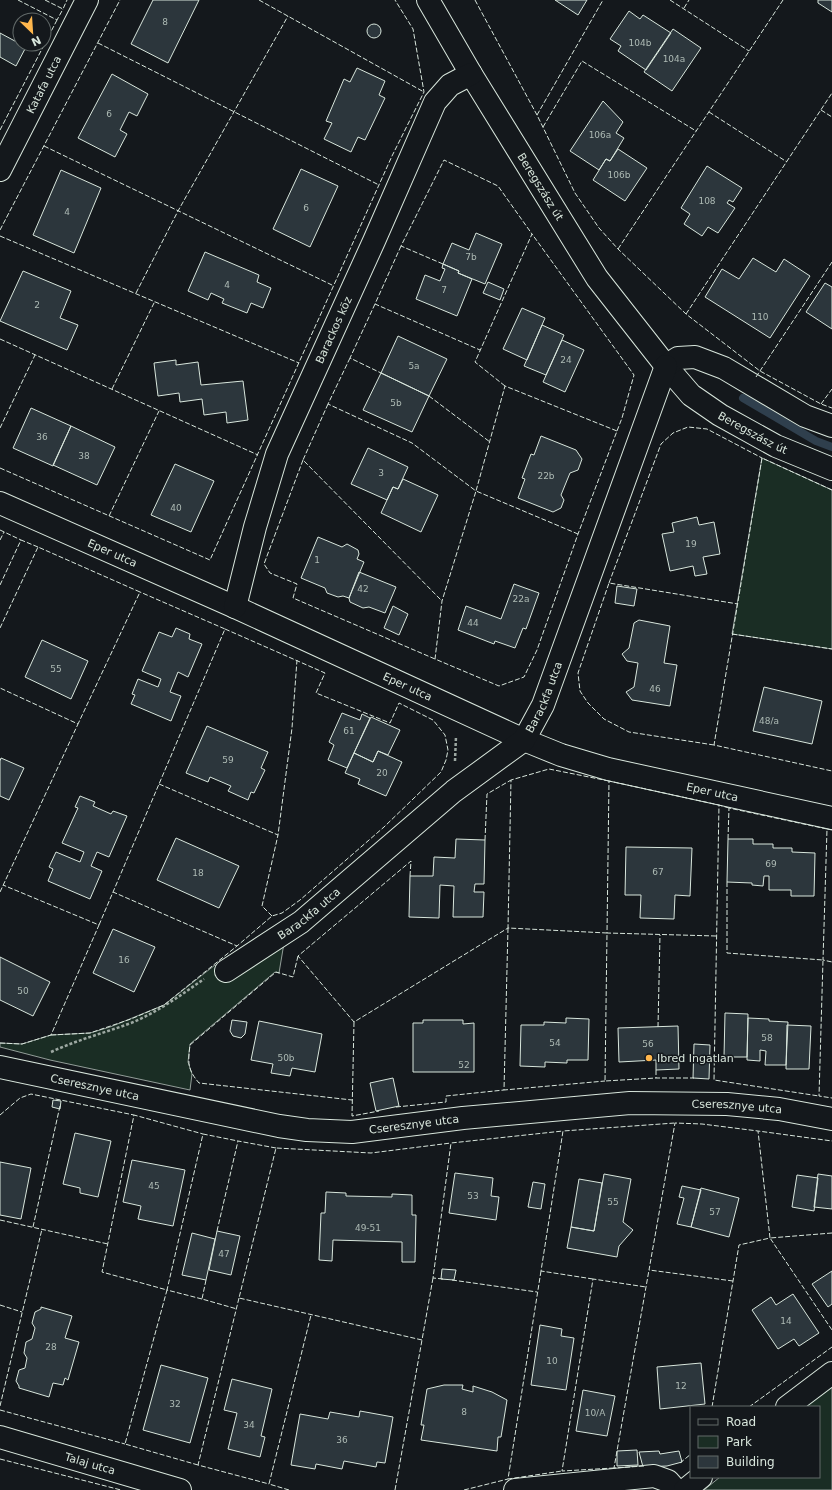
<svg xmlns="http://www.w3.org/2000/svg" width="832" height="1490" viewBox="0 0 832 1490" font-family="'DejaVu Sans',sans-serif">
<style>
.green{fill:#1a2d24;stroke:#939e99}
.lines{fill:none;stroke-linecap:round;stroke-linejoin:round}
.stream{stroke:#2f3f4d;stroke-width:8}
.building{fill:#2c363c;stroke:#d8e6dc}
.minor-casing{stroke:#d8e6dc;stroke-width:24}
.tertiary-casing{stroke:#d8e6dc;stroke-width:24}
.path{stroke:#9da8a2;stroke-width:2.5;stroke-dasharray:3 2;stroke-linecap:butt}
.minor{stroke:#14181c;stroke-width:22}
.tertiary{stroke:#14181c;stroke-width:22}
.fence{stroke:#d8e6dc;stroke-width:1;stroke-dasharray:5 2;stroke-linecap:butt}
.poi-dot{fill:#ffb74d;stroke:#14181c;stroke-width:1.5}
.labels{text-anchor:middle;stroke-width:3;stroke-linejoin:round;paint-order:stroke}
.number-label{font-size:9px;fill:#adbab4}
.street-label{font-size:11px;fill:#d8e6dc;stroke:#14181c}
.poi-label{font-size:11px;fill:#d8e6dc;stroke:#14181c;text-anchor:start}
</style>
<rect width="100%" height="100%" fill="#14181c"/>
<path class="green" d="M762,458L832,490V649L732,634Z
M284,943L279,973L275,972L190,1044L188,1062L192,1074L190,1090L50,1060L0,1047V1043L22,1044L51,1035L90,1033L110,1027L164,1005L215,965L230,975Z
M832,1387V1490H704L720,1477H819V1407H805Z"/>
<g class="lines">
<path class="stream" d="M743,398L816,441L832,447"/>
</g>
<path class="building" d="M153,0H199L168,63L131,44Z
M555,0H587L578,15Z
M818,0H832V12L818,3Z
M629,11L640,19L643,15L671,33L646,70L618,51L621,46L610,39Z
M367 31a7 7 0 1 1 14 0a7 7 0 1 1-14 0Z
M673,29L701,48L672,91L644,72Z
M0,33L26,47L16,66L0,57Z
M357,68L385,81L379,95L385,98L365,140L358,137L351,152L324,139L332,123L326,121L344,79L350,82Z
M112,74L148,94L137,116L129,112L120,130L127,134L115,157L78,138Z
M603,101L623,122L616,133L624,138L610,161L606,159L599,170L570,151Z
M618,149L647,168L625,201L593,180L606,159L610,161Z
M707,166L742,188L733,202L729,200L727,203L735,208L718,233L708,227L702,236L684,224L690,214L681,208Z
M301,169L338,186L310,247L273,229Z
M61,170L101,188L74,253L33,235Z
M476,233L502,244L485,284L458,273L459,271L443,264L452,243L469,250Z
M205,252L259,275L257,282L271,288L263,308L251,303L247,313L222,303L224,299L211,293L208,300L188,291Z
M753,258L776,272L784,259L810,276L770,338L705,297L722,269L739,279Z
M443,264L459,271L458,273L472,279L457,316L416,299L425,275L440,281L445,269L442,268Z
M23,271L71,291L60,318L78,325L67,350L0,321Z
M488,282L504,289L500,300L483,293Z
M825,283L832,287V329L806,312Z
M522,308L545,318L527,360L503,349Z
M542,325L564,335L546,375L524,366Z
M398,336L447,359L429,396L381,373Z
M562,340L584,350L565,392L543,382Z
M176,360V365L198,362L201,385L243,381L248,420L227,423L226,412L204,415L202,399L180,402L179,393L158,396L154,363Z
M381,373L429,396L412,432L363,410Z
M31,408L71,426L53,466L13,448Z
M71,426L115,447L97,485L53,465Z
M541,436L576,450L582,459L578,470L570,473L561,495L564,500L561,508L553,512L518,498L525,479L522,478L531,454L534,455Z
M368,448L408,467L398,489L393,487L387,500L351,484Z
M175,464L214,481L191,532L151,515Z
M403,479L438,495L421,532L381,513L393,487L398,489Z
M697,517L699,525L714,522L720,554L703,557L707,574L695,576L693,566L670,571L662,534L674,532L672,523Z
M318,537L342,547L347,544L358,550L359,554L357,559L364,562L349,598L343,596L338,597L327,593L325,588L301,578Z
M359,572L396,587L385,613L369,607L363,608L350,602L349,598Z
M514,584L539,593L526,629L523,628L515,648L495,641L494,644L458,630L466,606L501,619Z
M617,586L637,589L634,606L615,603Z
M393,606L408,614L399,635L384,628Z
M639,620L670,626L664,663L677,665L670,706L632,700L626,692L634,687L638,663L627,661L622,654L629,648L634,623Z
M176,628L190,634L189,639L202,644L188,677L178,672L170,692L181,696L171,721L131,704L135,695L132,694L138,679L158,687L161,679L142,671L159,632L172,637Z
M42,640L88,661L71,699L25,677Z
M764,687L822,701L812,744L753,731Z
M342,713L360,720L362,714L370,718L347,768L328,760L334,745L329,742Z
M371,717L400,730L388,755L378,751L373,762L354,753Z
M207,726L268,752L261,768L265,770L254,793L251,792L248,800L228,791L231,786L210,777L208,782L186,773Z
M378,751L402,762L386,796L358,784L360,779L345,773L354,753L373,762Z
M1,758L24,768L9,800L0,796V761Z
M80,796L95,802L93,806L111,814L113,811L127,816L109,857L97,852L91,866L102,871L90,899L48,881L53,869L49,867L56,852L80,862L84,852L62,843L78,808L75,807Z
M176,838L239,866L219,908L157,880Z
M456,839L485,840L484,884H475L474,892H484L483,917H453L454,886L440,885L439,918L409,917L410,876H433L434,857L455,858Z
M728,839H753V844H773V848H792V852L815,853L814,896H791V890H769V876H764L763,886L752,885V883L727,882Z
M626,847L692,848L690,896L675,895L674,919L640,918L641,895H625Z
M113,929L155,947L134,992L93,973Z
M0,957L50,982L33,1016L0,1000Z
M725,1013L748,1014L747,1057H724Z
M566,1018L589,1019L588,1060H567V1063L545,1062V1067L520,1066L521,1025H544V1022L566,1023Z
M748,1018L769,1019V1021L788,1022L786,1065H765L766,1051L760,1050V1061L747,1060Z
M232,1020L247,1022L245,1034L241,1038L233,1036L230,1031Z
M423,1020H463V1024L474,1023V1072H413V1023H423Z
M259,1021L322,1034L315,1072L292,1068L290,1076L271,1073L273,1064L251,1060Z
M787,1025L811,1026L809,1069H786Z
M678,1026L679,1069L656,1070V1060L619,1062L618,1028Z
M694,1044L710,1045L709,1079L693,1078Z
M393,1078L399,1106L376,1111L370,1083Z
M53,1100L61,1101L60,1109L52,1107Z
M75,1133L111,1141L98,1197L80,1193V1188L63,1184Z
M132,1160L185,1170L173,1226L138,1219L141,1206L123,1202Z
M0,1162L31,1168L21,1219L0,1215Z
M455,1173L493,1178L491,1196L499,1197L496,1220L449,1213Z
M604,1174L631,1179L623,1222L633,1230L619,1246L617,1257L567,1248L571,1227L594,1231Z
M818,1174L832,1176V1209L814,1207Z
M797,1175L818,1178L814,1211L792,1207Z
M579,1179L602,1183L594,1231L571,1227Z
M533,1182L545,1184L541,1209L528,1207Z
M682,1186L701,1190L691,1227L677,1224L684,1198L679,1197Z
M701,1188L739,1198L729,1237L691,1227Z
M326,1192L346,1193V1196L392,1197V1194L412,1195V1215H416L415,1262H402V1242L333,1240L332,1261L319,1260L321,1213H325Z
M217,1231L240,1236L231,1275L209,1270Z
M192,1233L215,1239L206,1280L182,1275Z
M442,1269L456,1270L454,1280L441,1279Z
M832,1271V1304L828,1307L812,1284Z
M793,1294L819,1333L799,1346L794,1339L778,1349L752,1310L771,1297L776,1305Z
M41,1307L72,1316L65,1338L79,1342L68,1380L65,1378L63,1385L53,1383L49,1397L19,1388V1386L16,1381L19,1370L25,1368L27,1358L24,1353L26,1342L32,1339L35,1328L32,1323L35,1312L41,1309Z
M540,1325L562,1329L561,1336L574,1338L566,1390L531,1385Z
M701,1363L705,1404L660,1409L657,1367Z
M161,1365L208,1378L190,1443L143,1430Z
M232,1379L272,1389L261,1436L265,1437L260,1457L228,1449L237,1413L224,1410Z
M444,1385H463L462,1389L473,1392V1386L492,1392L507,1400L501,1437H498L497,1451L421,1440L424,1425H421L427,1389Z
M583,1390L615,1396L607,1436L576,1431Z
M360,1411L393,1417L385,1463L377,1462L376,1467L344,1461L342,1469L316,1464L315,1469L291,1465L300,1414L328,1419L330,1412L359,1417Z
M637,1450L638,1465L617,1466V1451Z
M659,1451L660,1454L679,1451L682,1462L667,1466L643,1467L639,1452Z"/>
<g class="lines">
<g class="minor-casing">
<g id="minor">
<path id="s1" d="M428,0L471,74L597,278L666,366L691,395L720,415L776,446L832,469"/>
<path id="s2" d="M0,170L87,0"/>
<path d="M666,366L678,358L695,357L724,368L805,416L832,426"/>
<path id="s3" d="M0,503L235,607L524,740L561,755L608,769L832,818"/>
<path id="s4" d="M235,607L255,527L277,454L374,241L435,102L450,85L471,74"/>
<path id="s5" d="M226,971L301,922L454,791L524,740L543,705L666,366"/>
<path id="s6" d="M0,1067L279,1126L307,1130L352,1132L463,1118L630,1103L727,1104L779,1109L832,1119"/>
<path id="s7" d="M0,1437L180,1490"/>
<path d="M515,1490L654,1476L668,1481L676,1490"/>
</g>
</g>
<g class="tertiary-casing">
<path id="tertiary" d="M787,1407L832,1373
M685,1490L701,1477"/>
</g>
<path class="path" d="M455,761L456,736
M51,1052C77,1040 104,1033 131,1023C158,1012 181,995 204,979"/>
<use href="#minor" class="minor"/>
<use href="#tertiary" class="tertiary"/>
<path class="fence" d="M18,0L57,20L63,9
M45,0L63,9L67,0
M259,0L424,92
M475,0L537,115L575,193L599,228L618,249L686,314L760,371L821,404L832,408
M670,0L749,51
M684,8L689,0
M98,43L379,185
M821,110L832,117
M709,112L787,162
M537,115L603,0
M543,127L582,61L696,131
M0,130L57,20
M44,146L334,286
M0,230L120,0
M0,236L299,363
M401,246L375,304L480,350
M618,249L783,0
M443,264L401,246L444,160L498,186L532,234
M136,293L178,211L288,16
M375,304L350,358L381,373
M686,314L832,93
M0,339L258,455
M350,358L328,404L412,443L476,491L505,386L617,431L578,534L537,650L524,677L499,686L435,659L442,601L476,491L578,534
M756,377L832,262
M505,386L475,362L532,234L634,375L622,418L617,431
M112,389L155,301
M429,396L490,442
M328,404L303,460L442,601
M821,404L832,389
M0,428L35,355
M303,460L264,564L270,573L297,584L293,598L435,659
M0,468L210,560L392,156L424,92L413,29L395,0
M832,490L762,458L714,745L832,771
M109,516L159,411
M0,530L21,540
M0,540L4,532
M609,583L661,444L673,433L688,427L707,429L762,458
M0,585L21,540L38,547
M0,628L38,547L140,592L78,724L0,688
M225,629L325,673L316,693L390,723L399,703L433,720L445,735L448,750L446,760L441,772L384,827L300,900L282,913L272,916L237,946
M732,634L832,649
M714,745L629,732L604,719L588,703L580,691L578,673L609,583L738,604
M609,781L549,769L511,780L508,928L607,933L605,1081L656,1078
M159,784L278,835L292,728L297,660
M729,808L719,805L714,1080L819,1096
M832,830L827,829L823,960L832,962
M728,839L729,808L827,829
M485,840L487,794L511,780
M410,876L411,861L298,956L354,1022L508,928
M727,882V953L823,960L819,1096L832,1098
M0,892L78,724
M272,916L262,906L278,835
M99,925L225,629L140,592
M508,928L504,1090L605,1081
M716,936L607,933L609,781L719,805
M298,956L293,977L276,972L190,1045C188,1062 187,1069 199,1083L352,1100
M354,1022L352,1116L379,1111
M658,1027L660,935
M51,1035L90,1033L131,1019L164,1005L237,946L113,892
M0,1043L22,1044L51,1035L99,925L3,885
M656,1070V1078H694
M396,1107L446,1102V1096L504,1090
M0,1115L20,1098L31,1094L134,1115
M0,1220L108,1244
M33,1227L60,1106
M217,1231L238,1141L276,1148
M832,1233L770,1238L832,1330
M541,1271L508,1479L562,1471
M433,1278L422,1340L239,1298L276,1148L371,1153L451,1143
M443,1279L433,1278L451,1143L563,1131
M593,1279L541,1271L563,1131L675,1123
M206,1280L202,1299L237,1309
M452,1280L537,1292
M733,1281L649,1270L675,1123L702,1124L758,1131
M239,1298L198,1465L269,1484
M202,1299L167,1290L203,1134L238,1141
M0,1305L22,1312
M0,1406L42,1229
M712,1407L739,1245L770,1238L758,1131L832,1141
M749,1407L832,1347
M0,1410L125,1444
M0,1459L121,1490
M680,1463L691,1454
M198,1465L125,1444L167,1290L102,1272L134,1115L203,1134
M644,1466L614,1468L649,1270
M614,1468L562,1471L593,1279L646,1287
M289,1490L269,1484L311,1315
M395,1490L422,1340
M464,1490L508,1479"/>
</g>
<circle class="poi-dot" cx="649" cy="1058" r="4"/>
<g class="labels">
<g class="number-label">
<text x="165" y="25">8</text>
<text x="640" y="46">104b</text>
<text x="674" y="62">104a</text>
<text x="109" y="117">6</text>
<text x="600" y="138">106a</text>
<text x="619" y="178">106b</text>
<text x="707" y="204">108</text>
<text x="306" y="211">6</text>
<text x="67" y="215">4</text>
<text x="471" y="260">7b</text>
<text x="227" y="288">4</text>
<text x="444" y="293">7</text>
<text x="37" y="308">2</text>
<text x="760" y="320">110</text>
<text x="566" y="363">24</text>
<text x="414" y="369">5a</text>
<text x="396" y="406">5b</text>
<text x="42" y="440">36</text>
<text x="84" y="459">38</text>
<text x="381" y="476">3</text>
<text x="546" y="479">22b</text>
<text x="176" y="511">40</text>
<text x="691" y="547">19</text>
<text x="317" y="563">1</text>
<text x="363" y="592">42</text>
<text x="521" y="602">22a</text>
<text x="473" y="626">44</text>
<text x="56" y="672">55</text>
<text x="655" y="692">46</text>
<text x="769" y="724">48/a</text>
<text x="349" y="734">61</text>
<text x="228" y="763">59</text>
<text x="382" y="776">20</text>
<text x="771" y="867">69</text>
<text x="658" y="875">67</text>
<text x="198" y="876">18</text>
<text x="124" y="963">16</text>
<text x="23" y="994">50</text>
<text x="767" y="1041">58</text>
<text x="555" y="1046">54</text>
<text x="648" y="1047">56</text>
<text x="286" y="1061">50b</text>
<text x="464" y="1068">52</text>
<text x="154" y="1189">45</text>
<text x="473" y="1199">53</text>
<text x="613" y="1205">55</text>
<text x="715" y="1215">57</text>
<text x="368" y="1231">49-51</text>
<text x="224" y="1257">47</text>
<text x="786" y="1324">14</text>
<text x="51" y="1350">28</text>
<text x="552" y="1364">10</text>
<text x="681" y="1389">12</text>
<text x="175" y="1407">32</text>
<text x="464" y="1415">8</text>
<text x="595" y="1416">10/A</text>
<text x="249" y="1428">34</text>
<text x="342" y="1443">36</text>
</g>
<g class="street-label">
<text dy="4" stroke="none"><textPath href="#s2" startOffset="96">Katafa utca</textPath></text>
<text dy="4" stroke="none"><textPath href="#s1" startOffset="218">Beregszász út</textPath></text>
<text dy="4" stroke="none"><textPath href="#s4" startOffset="295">Barackos köz</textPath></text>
<text dy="4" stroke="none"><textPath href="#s1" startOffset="548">Beregszász út</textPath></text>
<text dy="4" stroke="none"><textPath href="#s3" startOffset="123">Eper utca</textPath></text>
<text dy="4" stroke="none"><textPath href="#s3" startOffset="447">Eper utca</textPath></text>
<text dy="4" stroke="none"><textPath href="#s5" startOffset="425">Barackfa utca</textPath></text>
<text dy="4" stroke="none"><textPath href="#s3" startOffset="771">Eper utca</textPath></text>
<text dy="4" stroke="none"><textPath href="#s5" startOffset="101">Barackfa utca</textPath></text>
<text dy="4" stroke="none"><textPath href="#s6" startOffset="97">Cseresznye utca</textPath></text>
<text dy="4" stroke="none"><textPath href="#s6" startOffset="745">Cseresznye utca</textPath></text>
<text dy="4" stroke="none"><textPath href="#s6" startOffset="421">Cseresznye utca</textPath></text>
<text dy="4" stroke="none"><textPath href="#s7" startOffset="94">Talaj utca</textPath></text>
</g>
<g class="poi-label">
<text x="657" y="1062">Ibred Ingatlan</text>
</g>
</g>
<rect x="690" y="1406" width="130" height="72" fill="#14181c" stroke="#626a69"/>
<rect x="698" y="1419" width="20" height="6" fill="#14181c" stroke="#626a69"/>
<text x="726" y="1426" font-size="12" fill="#d8e6dc">Road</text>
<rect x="698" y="1436" width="20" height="12" fill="#1a2d24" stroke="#626a69"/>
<text x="726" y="1446" font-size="12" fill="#d8e6dc">Park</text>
<rect x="698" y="1456" width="20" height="12" fill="#2c363c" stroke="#626a69"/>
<text x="726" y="1466" font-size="12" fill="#d8e6dc">Building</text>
<g transform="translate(32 32) rotate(155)"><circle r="19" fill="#14181c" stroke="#626a69"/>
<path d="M0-3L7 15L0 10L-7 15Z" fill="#ffb74d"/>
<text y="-6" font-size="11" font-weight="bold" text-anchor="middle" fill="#d8e6dc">N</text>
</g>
</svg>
